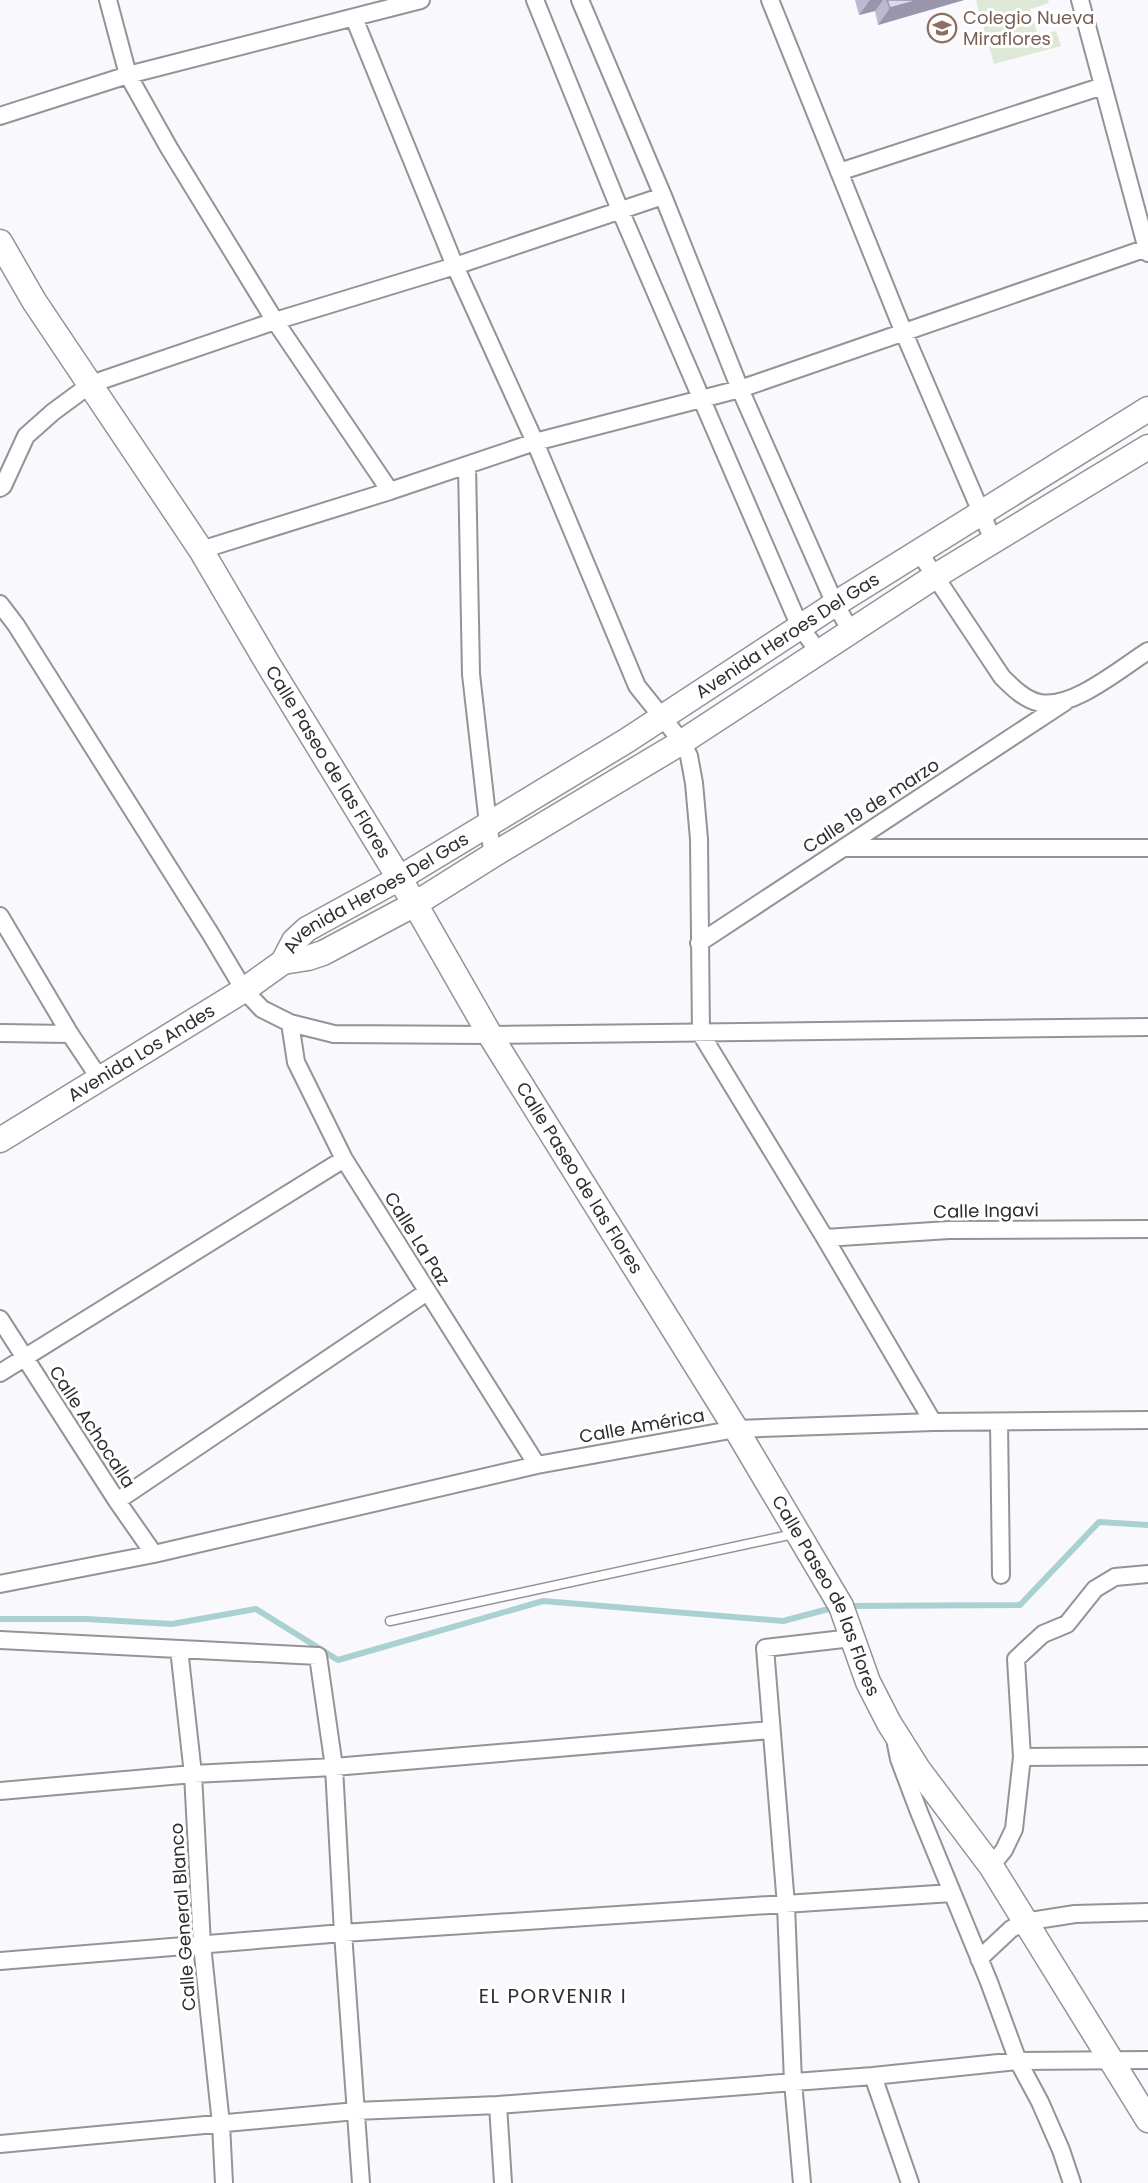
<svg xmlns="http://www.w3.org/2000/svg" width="1148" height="2183" viewBox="0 0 1148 2183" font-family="Poppins,sans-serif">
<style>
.green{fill:#dee8d7}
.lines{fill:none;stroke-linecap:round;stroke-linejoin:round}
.stream{stroke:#aad1d2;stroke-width:6}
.lane-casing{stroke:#949397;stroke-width:11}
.street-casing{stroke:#949397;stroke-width:20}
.secondary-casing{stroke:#949397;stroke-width:27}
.lane{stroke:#fff;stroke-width:8}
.street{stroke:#fff;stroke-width:16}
.secondary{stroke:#fff;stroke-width:24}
.wall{fill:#bcb9d3}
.shaded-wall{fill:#9996ac}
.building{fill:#dbd7f5;stroke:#9996ac;stroke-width:1.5}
.labels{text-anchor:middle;stroke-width:6;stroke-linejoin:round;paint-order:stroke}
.education-label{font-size:18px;fill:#785e54;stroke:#fff;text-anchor:start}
.street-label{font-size:18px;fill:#2e2e2f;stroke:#fff}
.neighbourhood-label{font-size:20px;letter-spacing:1.5px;fill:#2f2e32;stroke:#fff}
</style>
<rect width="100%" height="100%" fill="#f8f8fd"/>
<path class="green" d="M978,0H1048L1049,3L1030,9L1038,36L1056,31L1061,46L994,64L976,1Z"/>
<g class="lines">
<path class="stream" d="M846,1606L1020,1605L1099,1522L1148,1525
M0,1619H86L172,1624L256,1609L338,1660L543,1601L783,1621L836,1607"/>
<g class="lane-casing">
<path id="lane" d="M390,1621L794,1534"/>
</g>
<g class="street-casing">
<path id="street" d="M108,0L128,75L169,148L275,321L390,491
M535,0L620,210L800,627L819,652
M580,0L663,196L740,389L835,604L851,631
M770,0L904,333L993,540
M1080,0L1148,253
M354,18L455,266L535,442L637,686L682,742L689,756L694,783L699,839L701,1034L825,1238L933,1422
M0,116L128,75L421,0
M839,172L1103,86
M467,466L471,674L488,824L493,855
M0,488L3,486L26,436L53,412L91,384L275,321L455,266L663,196
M201,550L390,491L535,442L740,389L1147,248
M919,552L1002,677C1013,688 1025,700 1040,703C1073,709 1121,668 1148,651
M0,604L16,625L210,933L244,990L262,1009L290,1023L334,1034L490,1035L1148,1027
M843,848H1148
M0,916L70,1034L100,1079
M699,943L1065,702
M290,1023L296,1062L344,1159L537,1465
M0,1033L70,1034
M825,1238L949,1230L1148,1229
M0,1319L117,1501L154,1554
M0,1373L344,1159
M999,1422L1001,1575
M117,1501L427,1292
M0,1584L154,1554L537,1465L736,1429L933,1422L1148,1420
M0,1640L318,1656L334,1767L343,1933L361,2183
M179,1649L193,1774L202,1945L221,2124L224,2183
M896,1744L899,1759L919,1812L989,1982L1018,2061L1040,2102L1061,2150L1072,2183
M1022,1757L1148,1756
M0,1791L193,1774L334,1767L771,1730
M991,1866L1004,1850L1014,1829L1022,1757L1016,1659L1043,1634L1067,1624L1095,1589L1115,1577L1148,1574
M979,1959L1011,1929L1024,1922L1075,1914L1148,1912
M0,1961L343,1933L952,1893
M873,2076L910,2183
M498,2105L503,2183
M0,2144L356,2111L498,2105L873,2076L1018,2061L1148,2060
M802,2183L793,2082L786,1905L765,1648L852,1638"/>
</g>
<g class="secondary-casing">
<g id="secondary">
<path id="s1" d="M0,242L34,301L201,550L268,664L415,904L490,1035L736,1429L841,1606L868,1682L889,1723L918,1769L991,1866L1148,2120"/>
<path d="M283,962L308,958L323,953L415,904L493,855L682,742L934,577L1148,447"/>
<path id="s2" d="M0,1140L244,990L283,962L294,941L307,929L398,879L626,741L835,604L1148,409"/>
</g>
</g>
<use href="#lane" class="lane"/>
<use href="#street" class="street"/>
<use href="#secondary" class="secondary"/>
</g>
<path class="wall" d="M855,0H964L878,25L875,11L859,15Z"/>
<path class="shaded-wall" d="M870,0H883L875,11L859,15Z
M919,0H964L878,25L890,8Z"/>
<path class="building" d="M887,0H919L890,8Z"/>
<defs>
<g id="university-ring" transform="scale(1.5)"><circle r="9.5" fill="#fff" stroke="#8d6e63" stroke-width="1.5"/><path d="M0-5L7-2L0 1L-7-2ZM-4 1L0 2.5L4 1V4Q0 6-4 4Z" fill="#8d6e63"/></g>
</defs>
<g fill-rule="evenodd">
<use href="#university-ring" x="942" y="28"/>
</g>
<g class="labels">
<g class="education-label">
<text x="963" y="24">Colegio Nueva<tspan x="963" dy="21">Miraflores</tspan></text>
</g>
<g class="street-label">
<text dy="6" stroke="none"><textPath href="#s2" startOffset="939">Avenida Heroes Del Gas</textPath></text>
<text dy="6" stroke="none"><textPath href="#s1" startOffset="615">Calle Paseo de las Flores</textPath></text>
<text transform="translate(871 806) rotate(-33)" y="6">Calle 19 de marzo</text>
<text dy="6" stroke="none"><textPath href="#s2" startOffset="453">Avenida Heroes Del Gas</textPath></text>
<text dy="6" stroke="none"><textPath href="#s2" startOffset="166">Avenida Los Andes</textPath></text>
<text dy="6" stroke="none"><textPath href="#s1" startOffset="1101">Calle Paseo de las Flores</textPath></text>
<text transform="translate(986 1211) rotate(-1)" y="6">Calle Ingavi</text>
<text transform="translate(417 1239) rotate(58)" y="6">Calle La Paz</text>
<text transform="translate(642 1426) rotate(-10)" y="6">Calle América</text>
<text transform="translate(92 1427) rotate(57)" y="6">Calle Achocalla</text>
<text dy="6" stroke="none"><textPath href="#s1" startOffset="1587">Calle Paseo de las Flores</textPath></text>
<text transform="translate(183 1917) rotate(-94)" y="6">Calle General Blanco</text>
</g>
<g class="neighbourhood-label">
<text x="553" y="2003">EL PORVENIR I</text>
</g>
</g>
</svg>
